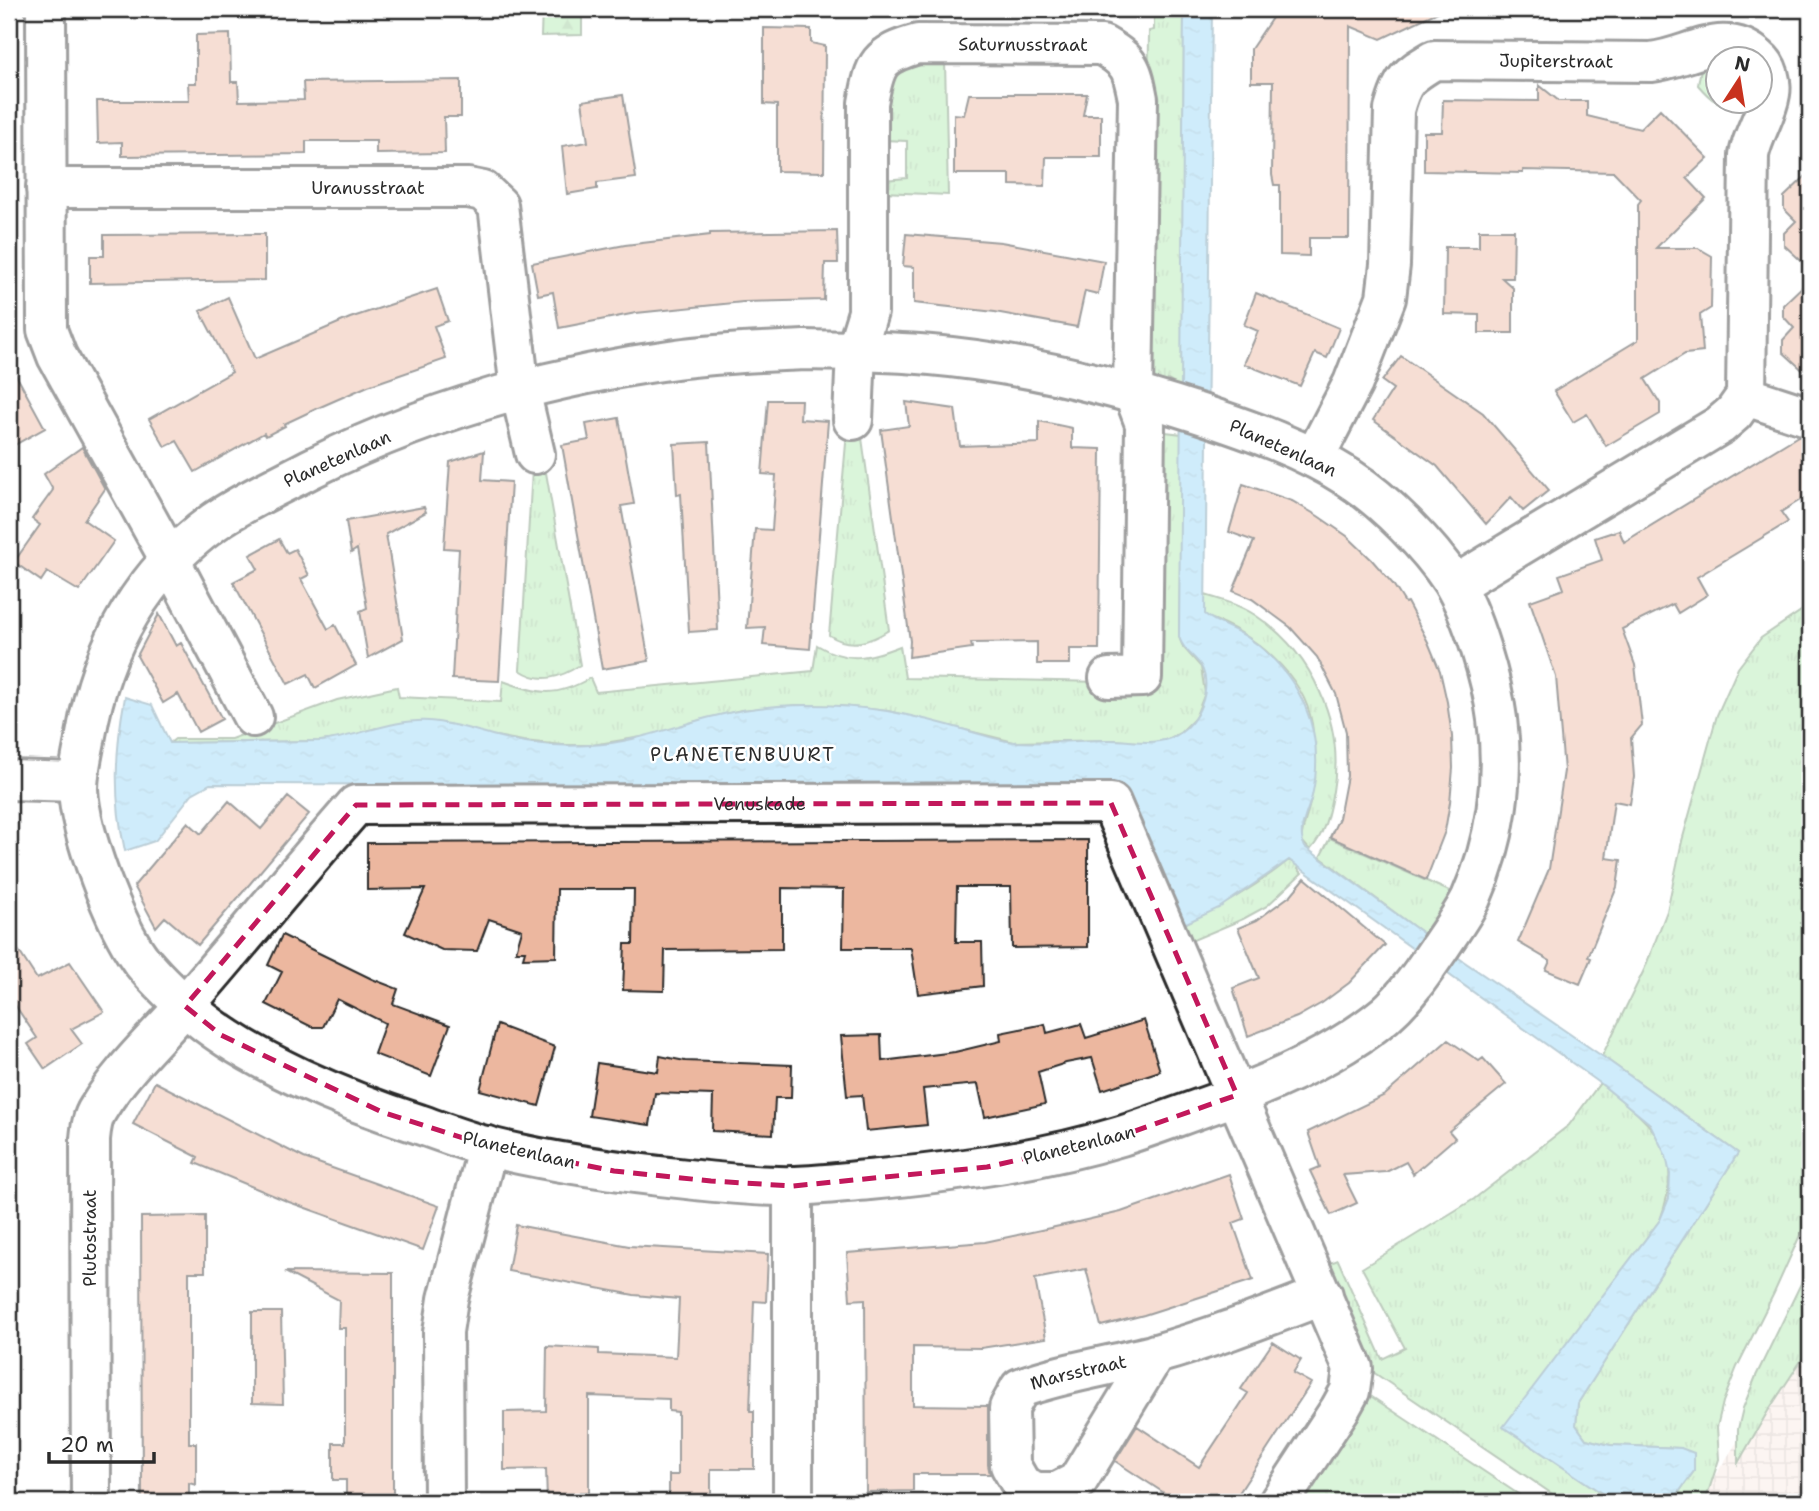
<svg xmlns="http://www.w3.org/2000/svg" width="1819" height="1511" viewBox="0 0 1819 1511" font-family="'Shantell Sans',sans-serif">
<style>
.industrial{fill:url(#industrial-grid)}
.grass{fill:url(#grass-tufts);stroke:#6c8a6c;stroke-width:2}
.forest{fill:url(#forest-firs);stroke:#6c8a6c;stroke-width:2}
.water{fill:url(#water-ripples);stroke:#6b92a5;stroke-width:2}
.building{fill:#ecb79f;stroke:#2b2b2b;stroke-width:2}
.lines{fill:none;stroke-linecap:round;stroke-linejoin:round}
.minor-casing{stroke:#2b2b2b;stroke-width:44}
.minor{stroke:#fff;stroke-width:38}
.marked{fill:none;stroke:#c2185b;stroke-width:5;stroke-dasharray:14 9;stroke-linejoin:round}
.labels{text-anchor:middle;stroke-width:5;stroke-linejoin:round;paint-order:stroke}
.street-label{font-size:18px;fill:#2b2b2b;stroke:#fff}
.neighbourhood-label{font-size:19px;letter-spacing:2px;fill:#2b2b2b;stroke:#fff}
</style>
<defs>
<pattern id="industrial-grid" width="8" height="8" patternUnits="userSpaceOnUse" patternTransform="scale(1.75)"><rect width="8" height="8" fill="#f9e9e2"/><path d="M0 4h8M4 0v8" fill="none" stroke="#d6c8c2"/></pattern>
<pattern id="grass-tufts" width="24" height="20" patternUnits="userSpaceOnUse" patternTransform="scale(1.75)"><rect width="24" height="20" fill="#aee8ad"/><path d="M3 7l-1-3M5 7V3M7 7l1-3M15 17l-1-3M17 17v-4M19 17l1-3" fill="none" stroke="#96c795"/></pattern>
<pattern id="forest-firs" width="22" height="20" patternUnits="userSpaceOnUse" patternTransform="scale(1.75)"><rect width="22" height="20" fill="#aee8ad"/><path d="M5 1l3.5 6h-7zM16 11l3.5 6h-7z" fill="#96c795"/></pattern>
<pattern id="water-ripples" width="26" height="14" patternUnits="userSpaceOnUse" patternTransform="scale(1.75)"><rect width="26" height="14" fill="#95d6f7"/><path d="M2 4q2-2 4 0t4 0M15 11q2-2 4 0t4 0" fill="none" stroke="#81b8d4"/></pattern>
</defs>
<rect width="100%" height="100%" fill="#fff"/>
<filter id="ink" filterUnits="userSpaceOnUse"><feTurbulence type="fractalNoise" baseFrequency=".0143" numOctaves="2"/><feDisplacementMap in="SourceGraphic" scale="14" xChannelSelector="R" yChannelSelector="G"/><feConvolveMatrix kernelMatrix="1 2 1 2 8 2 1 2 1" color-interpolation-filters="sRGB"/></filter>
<g filter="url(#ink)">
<path class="industrial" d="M1810,1330V1502H1698Z"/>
<path class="grass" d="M1154,9H1184L1182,388L1168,380L1164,387C1148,378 1148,363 1146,346L1149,31L1154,30Z
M1717,60V102H1740L1739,104C1719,108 1710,99 1698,85L1702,63Z
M920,61H945L948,195L883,192L884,180L907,178V141L883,140L882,109L895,74Z
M861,431L889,630C870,642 850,649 829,635L847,432Z
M1157,431L1182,434L1179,637L1183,647L1201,667L1205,693L1195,718L1180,733L1164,741L1148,743L1113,740L1014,742L888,711L841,706L797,705L741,710L693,722L654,735L592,745H563L523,741L496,736L376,728L345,738L321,741L170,743L175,739H231L337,700L397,687L399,697L501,702L503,681C538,694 556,698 590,678L596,692L813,671L817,645C848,664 869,658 900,646L905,678L1103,682L1151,692Z
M545,467L580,665C560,678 541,684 520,670L532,470Z
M1205,595C1222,600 1240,605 1255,615C1312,652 1345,724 1333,791C1329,811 1325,835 1310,850L1301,840C1303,824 1310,808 1312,793C1313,776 1315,741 1312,724C1304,674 1251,632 1207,617L1205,614Z
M1810,605V1213L1774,1293L1737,1367L1723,1402L1717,1427L1719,1459L1705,1502H1672L1694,1471L1681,1448L1610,1445L1586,1439L1576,1425L1578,1403L1738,1153L1602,1056L1644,970L1667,911L1682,841L1717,715L1738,668L1761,638Z
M1330,838L1458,895L1428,937L1320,857Z
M1289,860L1299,867L1298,869L1302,873L1267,906L1243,919L1191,941L1184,924C1222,907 1256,886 1289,860Z
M1600,1083C1652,1125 1687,1147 1660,1220L1504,1427L1615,1502H1564L1373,1372L1366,1365L1325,1265L1338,1260L1382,1359L1405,1348L1362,1268L1474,1199L1569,1125Z
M1810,1265V1347L1768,1411L1738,1463V1429L1743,1408L1756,1376Z
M1366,1393L1530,1502H1301Z"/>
<path class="forest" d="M542,9H582V35L541,36Z"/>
<path class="water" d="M1184,9H1212L1205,614C1216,624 1234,628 1247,637C1300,673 1327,732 1312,796C1308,812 1296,831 1305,847L1428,937L1602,1056L1738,1153L1578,1403L1576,1425L1586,1439L1610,1445L1681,1448L1694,1453V1471L1672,1502H1615L1503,1427L1660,1220L1669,1198L1670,1174L1666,1156L1650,1124L1600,1083L1289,860L1219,908L1184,924L1121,787L210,784L192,794L155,841L125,851C113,798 115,750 125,697L152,705L170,743L321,741C357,737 392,719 429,721C453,723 474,730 496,736C526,744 559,747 591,745C636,743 675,725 719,715C773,702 832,703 887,711C914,716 942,723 969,731C984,735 999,741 1015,742C1047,744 1078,740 1110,740C1134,740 1154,747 1177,735C1198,723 1213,689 1201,666C1194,655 1184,652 1179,637Z"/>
<path class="building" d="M1278,9H1444L1381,39L1350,26L1349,238H1309V256L1280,255V185H1274L1272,175L1273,82H1251V49Z
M764,28L811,29V43L825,46L824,172L777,171V105L764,104Z
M230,34L231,82H238L239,101L304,100L303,82L461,80V117H444L445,153L376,154V141H306V154L122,156V142L98,143L97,101H189L188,83H196V35Z
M1539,85L1559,101H1587V116L1640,129L1660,109L1708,158L1687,178L1706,198L1656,248H1698L1712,256L1711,308L1700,315L1703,352L1685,354L1645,379L1660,403V414L1606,446L1587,414L1573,422L1554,391L1638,340V204L1641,200L1614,172L1523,170V173L1424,171V132H1442L1443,100L1539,101Z
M969,94H1087L1083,115H1101V157H1046L1045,186L1010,185V174H954V114L964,115Z
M623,95L636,178L597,183V189L567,194L562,146L588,142L582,101Z
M1810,172V269L1784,245V233L1796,221L1784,209V197Z
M1479,230H1514L1513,278H1502L1513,288V333H1479V315L1444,314L1445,247H1479Z
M837,231L838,263H825L824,300L743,302L636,313L559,328L553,292L538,295L532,263L625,245L710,235V233Z
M265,234V280L90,283V256H104V235Z
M906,234L1001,242L1104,261L1098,294L1085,291L1077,327L995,312L914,303V267L903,266Z
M1810,279V377L1783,352V340L1794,328L1783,316V305Z
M437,289L448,321L434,326L446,359L368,386L318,408L284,424L285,426L266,436L264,433L195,472L177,441L165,447L149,419L232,372L200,311L228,297L255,359L350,318Z
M1256,293L1339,328L1327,358L1315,353L1300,386L1244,364L1258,331L1244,325Z
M1401,356L1483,413L1549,490L1523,511L1511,497L1486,524L1437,466L1373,420L1393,389L1382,381Z
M9,362L45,428L9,448Z
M768,400H801L800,419L828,421L810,649L763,645L765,627L747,628L755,529L772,530L776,475L762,474Z
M906,402L955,409L960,446L1039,443V421L1072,428V448L1101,449L1099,649H1070V664H1037V642L971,643L972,648L909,657L910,641L881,430L909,426Z
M619,418L634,504L621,506L649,661L602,669L562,445L589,440L586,424Z
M1798,436L1801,437L1810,452V494L1781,512L1788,522L1697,577L1707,595L1678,613L1673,604L1622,629L1635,665L1642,725L1631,738L1634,777L1630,804L1614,801L1610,830L1606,858L1621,860L1617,887L1588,957L1591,958L1580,984L1546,970L1550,961L1518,942L1549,869L1564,771L1556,677L1530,601L1564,589L1559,575L1602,560L1595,538L1619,530L1624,542Z
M709,442L718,630L689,632L681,494L677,495L674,444Z
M82,447L105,489L84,520L114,541L79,591L47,572L41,581L14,562L40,525L32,519L53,490L44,474Z
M484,451L482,480L511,482L499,681L452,679L459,549L444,548L450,462Z
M1243,484L1292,501L1318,516L1347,536L1371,559L1393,584L1405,603L1407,602L1428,642L1440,671L1447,702L1452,736L1453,768L1450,802L1445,831L1426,880L1330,837L1339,818L1347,776L1346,732L1336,694L1317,657L1290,627L1252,599L1233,591L1254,541L1229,532Z
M424,507L426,512L386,534L403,639L368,658L360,611L367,608L357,549L351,553L346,521Z
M279,539L287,553L295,549L309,575L301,579L328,629L335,625L356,665L315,688L308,674L288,684L233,582L258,569L250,555Z
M159,614L176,646L181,643L222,719L198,732L178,694L163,703L137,656Z
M288,797L309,814L198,945L165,917L156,927L134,886L188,822L201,834L229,801L261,829Z
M1088,840V947L1012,948L1011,887H957L956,942H982L983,986L918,994L911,948H843L844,889L782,888V949L665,950L664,991L623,990L625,944H633L634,889H557L556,957L523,958L525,951H516L522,930L489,919L477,951L442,950L405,933L425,889L367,890V843Z
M1305,878L1385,945L1349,983L1322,1003L1297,1017L1248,1036L1233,988L1259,978L1238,928L1257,920L1291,895Z
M282,935L372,979L398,989L393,1004L450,1025L431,1076L374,1054L385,1023L337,999L323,1027H312L266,1004L282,972L268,965Z
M9,936L37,979L70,962L104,1012L71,1029L82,1044L45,1069L28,1044L37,1038L9,996Z
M1144,1020L1160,1071L1102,1090L1092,1058L1066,1063L1038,1072L1045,1104L985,1117L978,1084L923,1089L927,1125L866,1131L862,1095L847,1096L841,1036L881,1035L882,1061L955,1052L1001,1041L1000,1033L1045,1024L1047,1033L1081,1024L1086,1038Z
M497,1025L555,1047L539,1106L480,1090Z
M1448,1040L1479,1061L1483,1058L1506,1084L1449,1131L1455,1138L1413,1174L1406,1162L1386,1172L1343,1175L1357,1203L1331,1215L1310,1171L1320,1167L1308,1132L1385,1095Z
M660,1056L685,1061L792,1065L791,1098H775L773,1134L712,1131L713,1095L655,1093L650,1125L589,1116L597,1063L658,1072Z
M155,1082L304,1158L439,1206L423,1250L289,1202L195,1163L198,1157L133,1124Z
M1229,1174L1244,1219L1233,1223L1253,1280L1144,1315L1101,1326L1086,1269L1035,1279L1046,1338L981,1348L913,1347V1405L988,1406V1465L990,1474H913V1491L866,1492L865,1299L850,1300L847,1253L985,1242L1069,1224L1121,1212Z
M205,1216V1272H189V1443H196V1485L189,1483V1502H142L141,1217Z
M516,1225L629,1246L768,1254L766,1302L754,1301L750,1411H754V1469H711V1502H669V1475H678V1412L669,1411V1399L589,1396V1492H580V1502H547L546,1469L504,1470V1412L546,1411L547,1346L599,1349V1354L676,1357L679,1299L634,1295L508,1271Z
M285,1272L393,1273V1502H346V1480H333V1443H345V1328H338L339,1300Z
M252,1312H281L283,1404L252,1403Z
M1273,1342L1301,1360L1293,1373L1311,1383L1233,1502H1178L1115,1461L1137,1426L1199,1467L1248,1393L1241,1389Z"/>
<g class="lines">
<g class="minor-casing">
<g id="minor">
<path d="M46,9L47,330L57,356L170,560L253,717"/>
<path id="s1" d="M46,188H468L483,191L498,205L520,390L535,454"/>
<path d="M804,350C846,351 889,351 931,355C1023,363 1111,385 1198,413C1250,430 1304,449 1349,478C1385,501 1429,546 1452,581C1473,615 1492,680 1497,719C1505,779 1496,842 1471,898C1463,914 1452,929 1442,944C1425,969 1408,995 1385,1015C1334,1057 1268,1085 1207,1106C1178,1116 1150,1127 1121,1136C1039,1161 953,1172 869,1180C845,1182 820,1185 796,1186C760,1187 722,1183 687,1179C621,1172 553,1163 489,1147C465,1141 442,1132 419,1124C347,1101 248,1061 191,1011C174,996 154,977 140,959C114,923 80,833 78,789C78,771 83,752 86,735C101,647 141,575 214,522C244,501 278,486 310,469C424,412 550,376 676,359C718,353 761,352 804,350Z"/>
<path d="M1746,396L1810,417"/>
<path id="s2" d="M853,420L856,351L868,312V103C875,63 878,55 918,44L1102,45C1131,62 1132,68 1138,99L1133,392L1145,424L1142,677L1109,678"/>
<path id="s3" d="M1314,458L1353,383L1386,298L1390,265L1394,110C1402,80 1407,76 1434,60L1651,62C1690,58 1724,27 1759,59C1768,66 1772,82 1770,94C1767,114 1753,134 1749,155L1746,396L1734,413L1720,425L1455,585"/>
<path d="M9,780L77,782"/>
<path d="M793,1186V1502"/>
<path id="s4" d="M1155,1354L1077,1482L1057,1492H1037L1022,1486L1010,1465L1009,1408L1020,1388C1064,1372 1111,1366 1156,1354C1213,1338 1268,1316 1323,1295"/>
<path id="s5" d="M91,1502L90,1139C91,1128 92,1118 98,1109C122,1069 157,1038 187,1003C244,937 299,870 356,805L1111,803L1353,1368L1350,1391L1340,1409L1279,1502"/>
<path d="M444,1502L443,1332L448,1299L488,1146"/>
</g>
</g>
<use href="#minor" class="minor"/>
</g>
</g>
<path d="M0 0H1819V1511H0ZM1111,803L1237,1095L1115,1138L987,1167L793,1186L711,1181L614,1171L488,1146L382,1112L221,1035L185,1006L356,805Z" fill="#fff" fill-opacity=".55" fill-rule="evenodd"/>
<path class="marked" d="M1111,803L1237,1095L1115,1138L987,1167L793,1186L711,1181L614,1171L488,1146L382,1112L221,1035L185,1006L356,805Z"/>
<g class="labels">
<g class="street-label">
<text dy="6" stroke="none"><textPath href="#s2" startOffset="509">Saturnusstraat</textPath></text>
<text dy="6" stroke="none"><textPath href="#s3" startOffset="553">Jupiterstraat</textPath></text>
<text dy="6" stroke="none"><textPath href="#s1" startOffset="322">Uranusstraat</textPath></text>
<text transform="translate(1283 448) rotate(24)" y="6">Planetenlaan</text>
<text transform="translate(337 459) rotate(-24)" y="6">Planetenlaan</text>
<text dy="6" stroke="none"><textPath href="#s5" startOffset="1197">Venuskade</textPath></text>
<text transform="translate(1079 1145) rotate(-14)" y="6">Planetenlaan</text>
<text transform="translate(519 1150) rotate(13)" y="6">Planetenlaan</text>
<text transform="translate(90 1238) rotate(-90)" y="6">Plutostraat</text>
<text dy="6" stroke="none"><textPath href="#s4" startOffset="373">Marsstraat</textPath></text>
</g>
<g class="neighbourhood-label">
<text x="743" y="761">PLANETENBUURT</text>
</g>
</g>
<rect width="1819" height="1511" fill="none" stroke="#fff" stroke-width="35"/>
<rect x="18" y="18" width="1784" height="1476" fill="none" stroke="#2b2b2b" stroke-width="2.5" filter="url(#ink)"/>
<g transform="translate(1739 80) rotate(12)"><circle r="33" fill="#ffffff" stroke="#aaaaaa" stroke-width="2"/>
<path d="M0-5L12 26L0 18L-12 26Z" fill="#c8321e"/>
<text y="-10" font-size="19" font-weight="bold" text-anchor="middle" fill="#2b2b2b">N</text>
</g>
<path d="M49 1452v10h105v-10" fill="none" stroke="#2b2b2b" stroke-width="3.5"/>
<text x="60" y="1452" font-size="21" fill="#2b2b2b" stroke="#ffffff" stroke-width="5" paint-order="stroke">20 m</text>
</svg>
